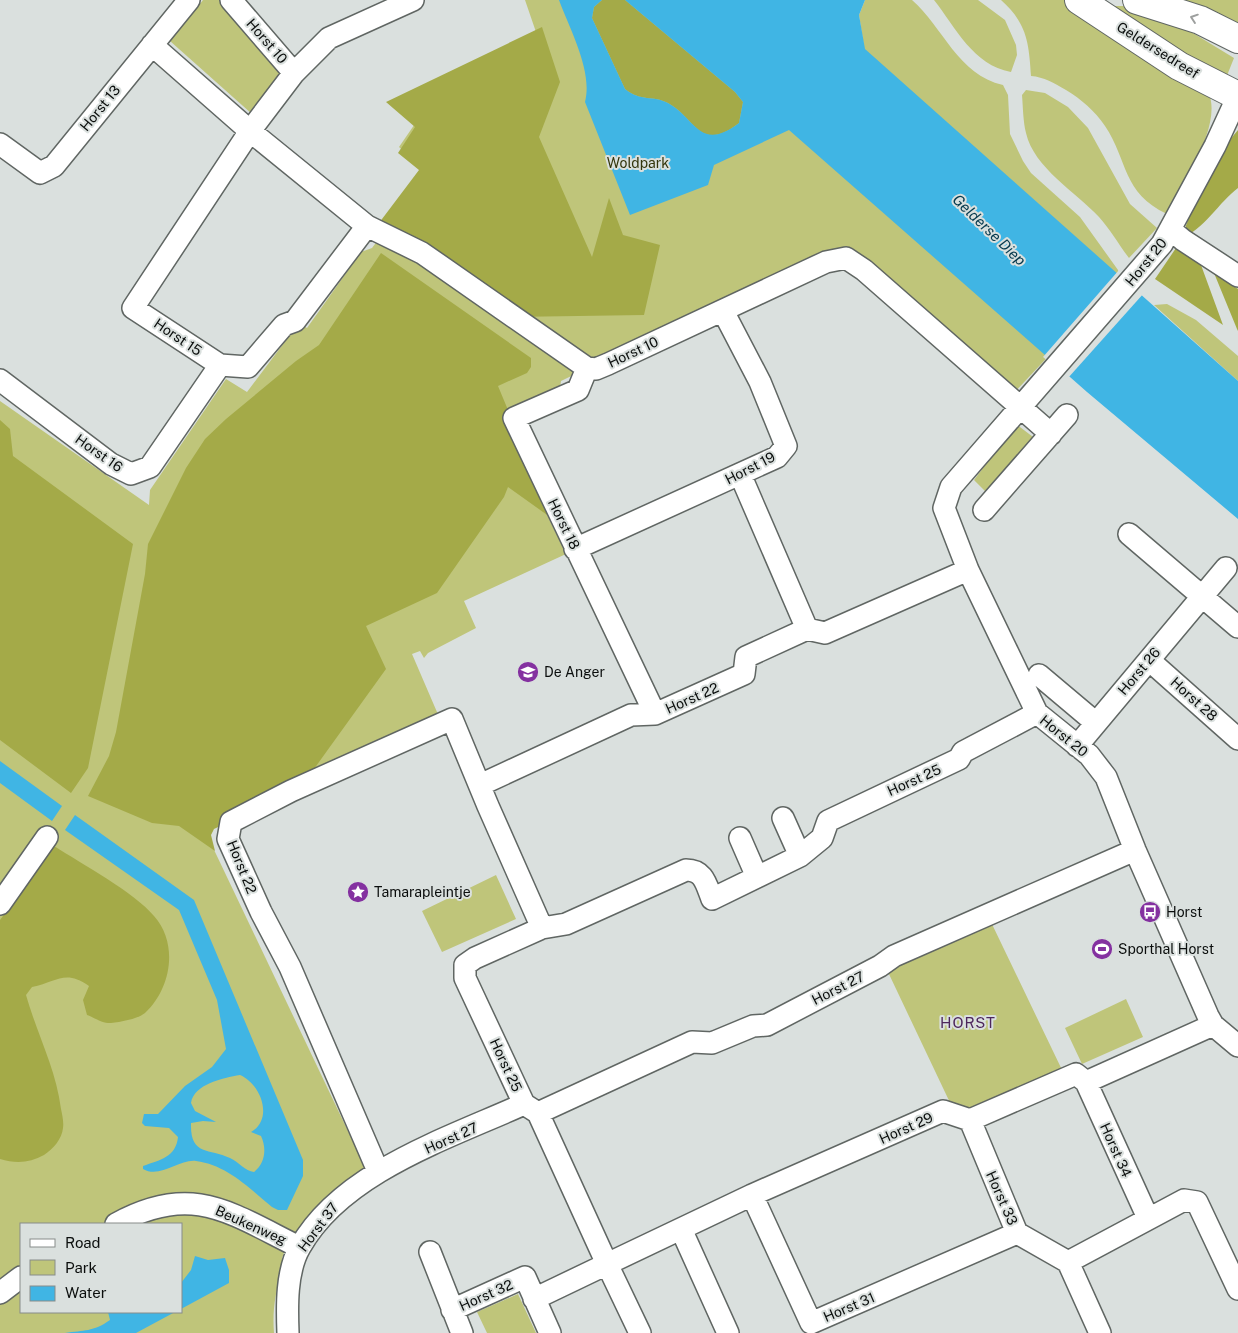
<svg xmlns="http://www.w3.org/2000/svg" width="1238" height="1333" viewBox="0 0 1238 1333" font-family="'Public Sans',sans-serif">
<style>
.green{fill:#bfc57a;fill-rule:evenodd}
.forest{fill:#a4aa48}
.water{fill:#40b5e4;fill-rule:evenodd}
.pier{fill:#dae0de}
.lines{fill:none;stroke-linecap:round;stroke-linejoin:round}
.minor-casing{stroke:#606663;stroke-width:24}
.major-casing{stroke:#606663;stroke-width:30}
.minor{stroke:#fff;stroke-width:21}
.major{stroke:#fff;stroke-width:28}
.oneway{stroke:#9d9f9e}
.labels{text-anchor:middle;stroke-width:4;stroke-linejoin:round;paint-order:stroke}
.street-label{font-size:14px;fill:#0b0e0d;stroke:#dae0de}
.park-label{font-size:14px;fill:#33350b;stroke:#dae0de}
.poi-label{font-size:14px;fill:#0b0e0d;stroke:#dae0de;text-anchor:start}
.water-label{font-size:15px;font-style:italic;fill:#05394d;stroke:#dae0de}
.neighbourhood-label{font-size:15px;letter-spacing:1px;fill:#4d265c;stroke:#dae0de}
</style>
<rect width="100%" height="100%" fill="#dae0de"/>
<path class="green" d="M203,0H226L286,74L252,114L170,41Z
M525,0H859L854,37L864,47L859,15L865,0H912C943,27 958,75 1003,85L1008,95L1010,134L1023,161L1031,173L1080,217L1118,270L1119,281L1012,395L846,254L592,366L561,381L560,387L508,410L497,411L566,554L464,601L476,628L428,653L424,658L420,651L412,654L443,726L215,820L206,833L367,1171C324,1192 309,1215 284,1253L282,1258L286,1262C276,1285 272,1309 274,1333H0V401L149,505L150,490L226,379L247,392L299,323L307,328L361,252L372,248L428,173L399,147L421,115L537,35ZM21,1224H181V1312H21Z
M934,0H978L1005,20L1016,45L1017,55L1011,72C973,65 956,28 934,0Z
M1001,0H1073L1208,92C1224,123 1182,187 1167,214C1122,193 1128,160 1105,126C1095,111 1081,99 1066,90C1054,83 1044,77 1031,76C1029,43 1027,23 1001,0Z
M1157,0H1238V33Z
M1111,6H1123L1165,16L1234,58L1226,78L1204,67Z
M1026,90L1045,93L1068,107L1088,128L1130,204L1157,228L1129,258C1119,245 1110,229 1099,217C1076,192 1034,168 1026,133C1023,121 1023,107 1022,95Z
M1167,304L1196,320L1238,356V381L1154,305Z
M1016,424L1037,440L989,495L974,480Z
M496,875L516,919L442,952L422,911Z
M990,920L1064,1074L973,1111L953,1109L888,972L901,962Z
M1126,999L1143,1037L1082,1064L1065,1028Z
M518,1294L536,1333H487L477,1312Z"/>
<path class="forest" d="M602,0H625L735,92L743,102L739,123C699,154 696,118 668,103C653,95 641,102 625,89L592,18L594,7Z
M542,27L560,82L539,137L592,257L609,198L623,235L660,245L644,315L511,317L379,223L419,170L398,153L415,127L386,102Z
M1238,130V188C1220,201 1202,232 1182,237C1195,200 1212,160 1238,130Z
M1176,248L1201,265L1223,325L1155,279Z
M381,253L531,358V367L527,373L498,386L508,410L505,412L550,517L508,487L504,497L437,593L366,626L386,669L301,787L214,829L211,835L215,851L179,826L152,823L88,796L109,756L116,732L145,574L148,544L186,468L205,439L226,419L296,361L319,345Z
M1214,273L1238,289V331L1237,329Z
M0,420L10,429L13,456L133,544L88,768L71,793L0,740Z
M54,846C82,864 134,892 154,916C179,944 171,989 145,1013C138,1019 117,1023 108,1023C102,1023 93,1017 87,1015L83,1000L89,986C65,969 57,982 32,987L26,995C37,1034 56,1069 61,1109C62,1114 64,1122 63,1128C62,1139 53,1149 44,1155C30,1163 16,1164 0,1159V920Z"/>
<path class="water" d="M559,0H602L594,7L592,18L625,89C641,102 653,95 668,103C696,118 699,153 739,123L743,102L735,92L625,0H865L859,15L865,49L1238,381V519L1087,392L789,130L714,165L708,185L630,215L585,102C593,71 570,30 559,0Z
M0,761L62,806L52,821L0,783Z
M75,815L194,900L303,1160V1176L287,1210H278L272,1207C249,1188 227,1165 196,1161C179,1159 160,1179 143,1169V1166C160,1160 176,1157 178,1137L169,1128L145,1126L142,1123L144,1114H158L185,1086L212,1067L226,1049L217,1000L179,910L65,830ZM240,1075C261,1084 274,1119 251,1132L261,1136C267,1149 265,1163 254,1172C245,1171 239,1162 230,1158C209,1148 190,1156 191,1123L203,1121L216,1122L195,1111L191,1103C194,1084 223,1078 240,1075Z
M195,1256L208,1260L225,1258L229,1270V1283L181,1309V1283L191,1270Z
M108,1312H175L136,1333H65C84,1330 93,1332 110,1320Z"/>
<path class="pier" d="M1119,270L1144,293L1068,378L1043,357Z"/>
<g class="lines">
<g class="minor-casing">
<path id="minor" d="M231,0L294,73L250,131L133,308L220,365L248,367L284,325L295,321L367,226
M152,45L250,131L367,226L422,253L587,368L596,369L608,364L826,262L846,258L864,270L1051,434
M294,73L329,38L413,0
M1238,96L1215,146L1162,244L951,487L944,508L968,570L1037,713L1089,755L1106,777L1135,850L1208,1016L1213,1025L1238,1046
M0,144L40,173L54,166L189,0
M1171,230L1183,240L1238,276
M587,368L578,390L514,418L655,714
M0,380L111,464L131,474L150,467L220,365
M740,474L807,629
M984,510L1067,415
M1129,534L1238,627
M575,549L777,457L786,446L760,382L723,311
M1149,660L1238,739
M1039,675L1096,723
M1077,746L1226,568
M480,785L631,715L655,714L744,674L746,657L807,629L825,633L968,570
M783,818L800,856
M740,838L757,877
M0,904L47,837
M1086,1082L1148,1218
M538,1113L692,1042L712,1043L753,1026L767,1025L880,966L894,956L1135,850
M970,1120L1017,1233L1068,1262L1100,1333
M378,1171L290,967L261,912L228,839L231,822L291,791L452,719L488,806L542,928
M752,1195L811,1323L1017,1233
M116,1224C192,1182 230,1213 299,1247
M681,1229L728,1333
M430,1252L462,1333
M1068,1262L1184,1200L1197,1202L1238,1289
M0,1293L21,1277
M534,1299L607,1264L538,1113L524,1104L465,978V965L475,958L542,928L566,924L686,870C704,870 706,884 712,899L800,856L822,838L828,821L959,759L963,752L1037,713
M452,1310L525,1277L550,1333
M288,1333C287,1307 286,1271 300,1247C342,1172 449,1138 524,1104
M640,1333L607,1264L752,1195L943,1111L970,1120L1076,1074L1086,1082L1213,1025"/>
</g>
<g class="major-casing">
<path id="major" d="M1079,0L1179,66L1238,96
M1137,0L1200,20L1238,39"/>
</g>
<use href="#minor" class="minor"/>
<use href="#major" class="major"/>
</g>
<defs><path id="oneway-chevron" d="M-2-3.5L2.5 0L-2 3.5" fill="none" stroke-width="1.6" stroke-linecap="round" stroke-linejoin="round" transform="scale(1.25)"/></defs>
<use class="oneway" href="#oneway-chevron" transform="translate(1194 18) rotate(-161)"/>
<defs>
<g id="school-disc" transform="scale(1.125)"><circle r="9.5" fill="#8431a0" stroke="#dae0de"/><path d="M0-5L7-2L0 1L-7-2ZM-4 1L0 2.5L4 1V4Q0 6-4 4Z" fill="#fff"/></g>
<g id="sight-disc" transform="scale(1.125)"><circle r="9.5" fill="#8431a0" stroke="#dae0de"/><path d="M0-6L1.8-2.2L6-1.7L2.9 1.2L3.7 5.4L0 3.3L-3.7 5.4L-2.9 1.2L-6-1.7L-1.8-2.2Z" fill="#fff"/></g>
<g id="bus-disc" transform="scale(1.125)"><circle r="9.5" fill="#8431a0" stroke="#dae0de"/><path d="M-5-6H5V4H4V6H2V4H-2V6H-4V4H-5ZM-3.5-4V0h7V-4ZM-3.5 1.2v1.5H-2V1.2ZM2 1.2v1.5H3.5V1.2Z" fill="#fff"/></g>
<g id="stadium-disc" transform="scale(1.125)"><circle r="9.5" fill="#8431a0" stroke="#dae0de"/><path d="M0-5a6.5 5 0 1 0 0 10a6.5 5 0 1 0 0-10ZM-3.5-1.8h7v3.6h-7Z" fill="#fff"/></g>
</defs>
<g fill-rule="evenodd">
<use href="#school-disc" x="528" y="672"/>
<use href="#sight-disc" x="358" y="892"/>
<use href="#bus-disc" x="1150" y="912"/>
<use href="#stadium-disc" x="1102" y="949"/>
</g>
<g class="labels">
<g class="street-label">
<text transform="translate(267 41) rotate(49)" y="5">Horst 10</text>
<text transform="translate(1158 50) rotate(32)" y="5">Geldersedreef</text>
<text transform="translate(100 108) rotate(-51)" y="5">Horst 13</text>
<text transform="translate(1146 262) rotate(-51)" y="5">Horst 20</text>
<text transform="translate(178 337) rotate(34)" y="5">Horst 15</text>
<text transform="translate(633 352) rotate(-25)" y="5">Horst 10</text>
<text transform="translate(99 453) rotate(35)" y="5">Horst 16</text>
<text transform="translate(750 468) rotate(-27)" y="5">Horst 19</text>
<text transform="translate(564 524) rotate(64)" y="5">Horst 18</text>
<text transform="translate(1139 671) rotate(-50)" y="5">Horst 26</text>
<text transform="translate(692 698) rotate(-24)" y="5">Horst 22</text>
<text transform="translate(1194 699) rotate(42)" y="5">Horst 28</text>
<text transform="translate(1064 736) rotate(39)" y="5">Horst 20</text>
<text transform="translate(914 780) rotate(-24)" y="5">Horst 25</text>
<text transform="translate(242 867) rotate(68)" y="5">Horst 22</text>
<text transform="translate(838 988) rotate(-27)" y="5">Horst 27</text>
<text transform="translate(506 1065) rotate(65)" y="5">Horst 25</text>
<text transform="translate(906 1128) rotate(-24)" y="5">Horst 29</text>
<text transform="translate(451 1138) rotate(-24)" y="5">Horst 27</text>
<text transform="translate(1116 1150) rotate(66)" y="5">Horst 34</text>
<text transform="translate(1002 1198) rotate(66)" y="5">Horst 33</text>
<text transform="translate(251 1225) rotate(24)" y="5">Beukenweg</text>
<text transform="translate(318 1227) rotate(-53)" y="5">Horst 37</text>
<text transform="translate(486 1295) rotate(-24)" y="5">Horst 32</text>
<text transform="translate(849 1307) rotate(-23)" y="5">Horst 31</text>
</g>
<g class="park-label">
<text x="638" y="168">Woldpark</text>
</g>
<g class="poi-label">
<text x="544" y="677">De Anger</text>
<text x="374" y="897">Tamarapleintje</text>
<text x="1166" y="917">Horst</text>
<text x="1118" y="954">Sporthal Horst</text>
</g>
<g class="water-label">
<text transform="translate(989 230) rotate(44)" y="5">Gelderse Diep</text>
</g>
<g class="neighbourhood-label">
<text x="968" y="1028">HORST</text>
</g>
</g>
<rect x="20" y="1223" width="162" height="90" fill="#dae0de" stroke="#878c8a"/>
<rect x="30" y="1239" width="25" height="8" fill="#ffffff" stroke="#878c8a"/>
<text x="65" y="1248" font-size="15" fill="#0b0e0d">Road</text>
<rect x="30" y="1260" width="25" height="15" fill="#bfc57a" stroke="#878c8a"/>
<text x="65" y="1273" font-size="15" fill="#0b0e0d">Park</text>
<rect x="30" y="1286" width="25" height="15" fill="#40b5e4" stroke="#878c8a"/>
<text x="65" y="1298" font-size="15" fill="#0b0e0d">Water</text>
</svg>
